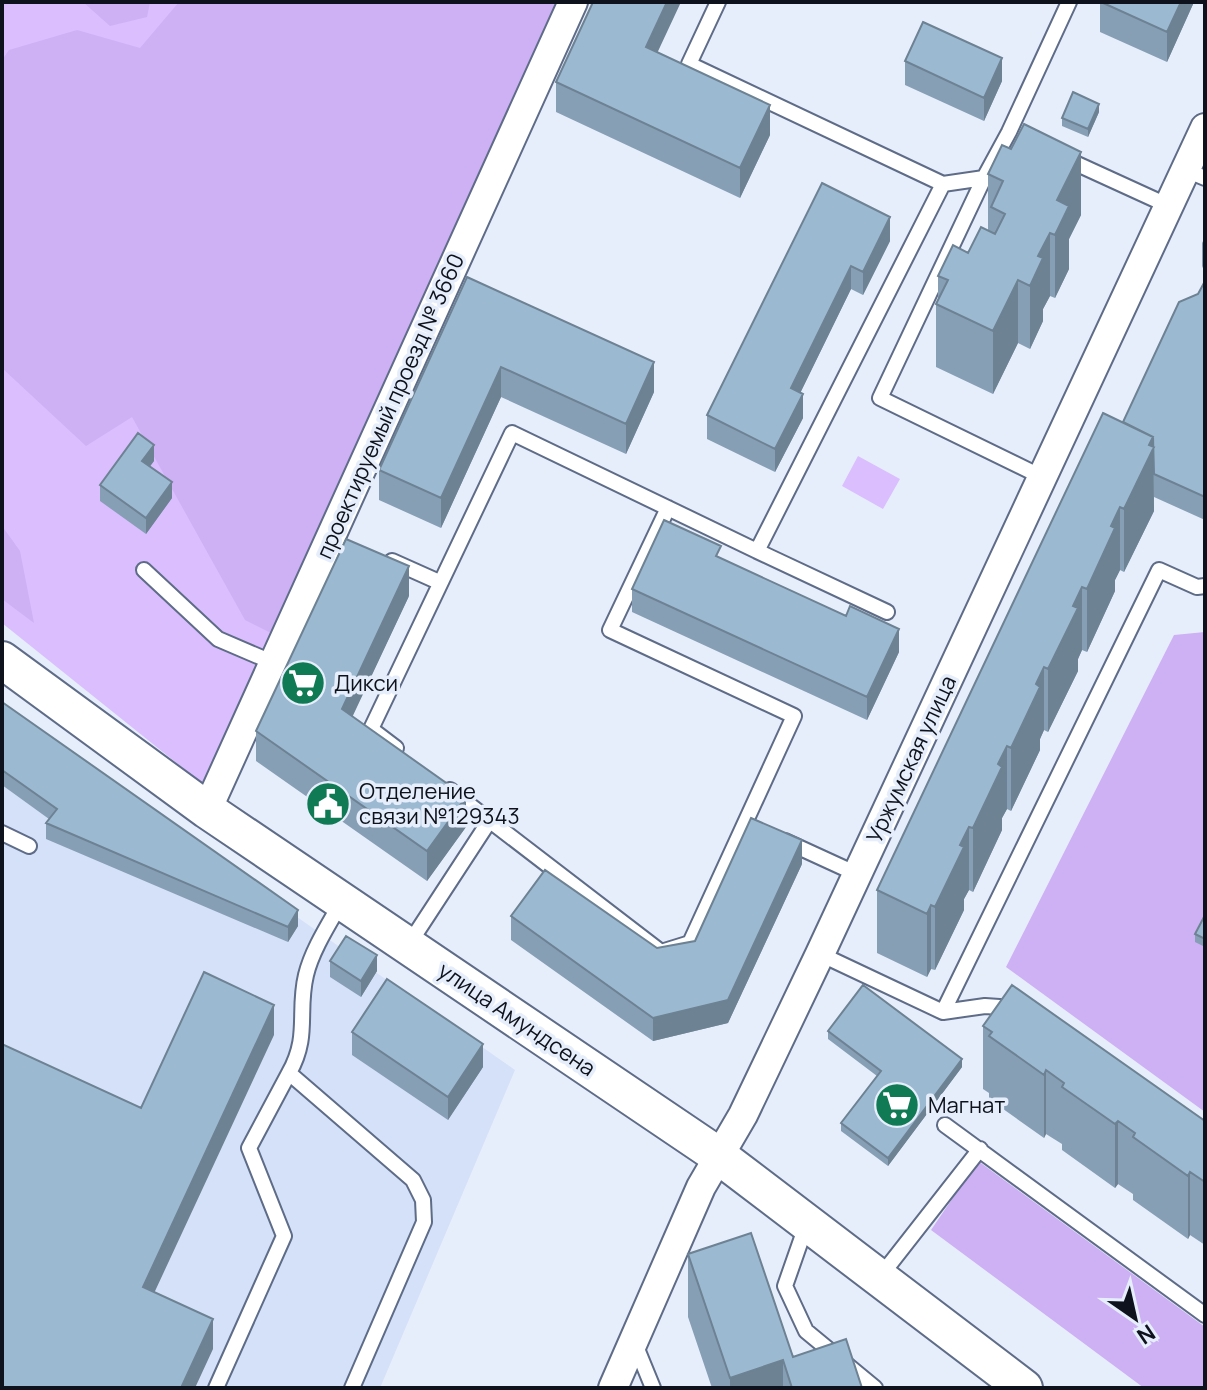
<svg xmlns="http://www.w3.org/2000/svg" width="1207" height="1390" viewBox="0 0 1207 1390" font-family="Manrope,sans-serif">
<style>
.built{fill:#d5e1f8}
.green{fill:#dabefe}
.forest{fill:#ceb0f4}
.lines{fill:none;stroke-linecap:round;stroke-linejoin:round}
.service-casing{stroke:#5e6c88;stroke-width:18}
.minor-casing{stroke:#5e6c88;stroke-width:32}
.tertiary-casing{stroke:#5e6c88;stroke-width:40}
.service{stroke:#fff;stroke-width:14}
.minor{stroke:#fff;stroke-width:28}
.tertiary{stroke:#fff;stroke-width:36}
.wall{fill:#869fb5}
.shaded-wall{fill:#6d8293}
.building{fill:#9cb9d2;stroke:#6d8293;stroke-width:2}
.labels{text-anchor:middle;stroke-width:7;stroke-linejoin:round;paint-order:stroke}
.street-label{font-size:22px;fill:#0d121d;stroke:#e7eefb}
.poi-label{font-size:22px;fill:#0d121d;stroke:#e7eefb;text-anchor:start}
</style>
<rect width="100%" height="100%" fill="#e7eefb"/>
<path class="built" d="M2,710L515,1070L380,1388H2Z"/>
<path class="green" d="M2,2H560L204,785L2,623Z
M858,456L900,479L883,509L842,486Z"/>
<path class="forest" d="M83,2H150L147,17L110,26Z
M179,2H560L273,634L245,620L132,417L86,446L2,368V60L9,50L77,30L140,48Z
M2,526L20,551L34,623L2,599Z
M1205,632V1112L1006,967L1174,635Z
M978,1161L1205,1327V1388H1144L931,1230Z"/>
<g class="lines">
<g class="service-casing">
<path id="service" d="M718,2L689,64L943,184L984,178L1009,132L1069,2
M1064,158L1169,206
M1186,170L1205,178
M984,178L880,398L1042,477
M392,561L439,582
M144,570L218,639L274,663
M887,612L757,551L943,184
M396,748L371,729L512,433L757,551
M450,790L661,952L690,943L794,716L610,630L668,508
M2,833L29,846
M785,841L857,874
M409,944L490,820
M820,954L943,1012L1159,570L1197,587L1205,586
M943,1012L985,1006L1014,1008
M289,1073C310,1036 297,1012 306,975C312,950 329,924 342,901
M945,1125L1205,1315
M807,1223L785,1286L806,1331L875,1388
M879,1278L980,1149
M635,1344L653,1388
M216,1388L284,1236L249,1148L289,1073L413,1180L423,1200L424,1222L352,1388"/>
</g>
<g class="minor-casing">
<path id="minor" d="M207,810L573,2
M613,1388L701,1187L743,1115L820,954L1205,128"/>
</g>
<g class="tertiary-casing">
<path id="tertiary" d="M2,660L207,810L719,1156L1024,1388"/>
</g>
<use href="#service" class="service"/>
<use href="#minor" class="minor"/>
<use href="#tertiary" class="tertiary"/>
</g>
<path class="wall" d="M1100,2H1194L1167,62L1100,32Z
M657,53L770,135L740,198L556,112V82Z
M905,61L1002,81L984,121L905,85Z
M1099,112L1088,137L1062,126V118Z
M988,174L1081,215L1069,239V269L1055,298L1050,296L1043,309V321L1030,349L1018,343L993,394L936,367V304L938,299V276L968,253L988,231Z
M822,183L890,241L863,295L851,289L800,393L803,418L775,472L707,439V415Z
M1205,237V273L1202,266V243Z
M467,277L654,392L626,454L501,397L441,528L379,500V470Z
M1205,281V520L1154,497V511L1124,572L1120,570L1115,580V591L1087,652L1082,650L1078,659V671L1048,732L1044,730L1040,739V750L1011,811L1007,809L1002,818V830L973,892L969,890L964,899V910L935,970L931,969L927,977L877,953V890L1123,422L1198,294Z
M154,461L150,466L172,498L146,534L100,501V485Z
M721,558L846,616L899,652L867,720L632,612V589Z
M409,596L352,716L466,827L427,881L256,761V731Z
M2,702L298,926L288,942L46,839V823L49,819L2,785Z
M802,864L728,1023L653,1041L511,940V916L657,948L695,941Z
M1205,915V947L1195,942V934Z
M330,961L377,971L361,997L330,977Z
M983,1026L1205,1121V1245L1190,1235L1188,1239L1133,1200V1194L1118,1184L1115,1188L1062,1150V1144L1046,1134L1044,1138L989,1099V1093L983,1089Z
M828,1031L962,1067L888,1166L841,1131V1123L877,1076L828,1039Z
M352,1032L483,1067L448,1120L352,1055Z
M688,1254L793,1357L862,1388H712L688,1317Z"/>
<path class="shaded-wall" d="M667,2H681L646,77V47Z
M1181,2H1194L1167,62V32Z
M1002,58V81L984,121V98Z
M1099,104V112L1088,137V129Z
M770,105V135L740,198V168Z
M1081,152V215L1069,239V269L1055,298V235L1057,200Z
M890,217V241L863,295V272Z
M1050,233V296L1043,309V321L1030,349V286L1038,256Z
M851,266V289L791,412V388Z
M1018,280V343L993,394V331Z
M654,362V392L626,454V424Z
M501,367V397L441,528V498Z
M803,394V418L775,472V449Z
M1153,437L1154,511L1124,572V509Z
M154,445V461L142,477V461Z
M172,482V498L146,534V518Z
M1120,507V570L1115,580V591L1087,652V589L1111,526Z
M409,566V596L342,739V709Z
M1082,587V650L1078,659V671L1048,732V669L1073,606Z
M899,629V652L867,720V697Z
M1044,667V730L1040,739V750L1011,811V748L1036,684Z
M1007,746V809L1002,818V830L973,892V828L998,764Z
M466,797V827L427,881V851Z
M969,827V890L964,899V910L935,970V907L960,845Z
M802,840V864L728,1023L653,1041V1018Z
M931,905V969L927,977V914Z
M298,910V926L288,942V927Z
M377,955V971L361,997V981Z
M274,1005V1035L143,1317V1287Z
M483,1044V1067L448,1120V1097Z
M962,1059V1067L888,1166V1158Z
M1046,1070V1134L1044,1138V1075Z
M1118,1121V1184L1115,1188V1124Z
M1190,1172V1235L1188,1239V1176Z
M213,1319V1349L195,1388H181Z
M783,1360V1388H730V1378Z"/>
<path class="building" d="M593,2H667L646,47L770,105L740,168L556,82Z
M1101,2H1181L1167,32Z
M923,22L1002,58L984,98L905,61Z
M1073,92L1099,104L1088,129L1062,118Z
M1024,124L1081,152L1057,200L1069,206L1055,235L1050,233L1038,256L1043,258L1030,286L1018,280L993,331L936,304L948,280L938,276L953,245L968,253L981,227L995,234L1005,214L991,207L1003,181L988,174L1002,145L1011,149Z
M822,183L890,217L863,272L851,266L791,388L803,394L775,449L707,415Z
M467,277L654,362L626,424L501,367L441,498L379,470Z
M1205,281V497L1154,474L1153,437L1123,422L1179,302L1198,294Z
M1103,413L1153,437L1149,445L1154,447L1124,509L1120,507L1111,526L1115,528L1087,589L1082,587L1073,606L1078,608L1048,669L1044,667L1036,684L1040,687L1011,748L1007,746L998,764L1002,767L973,828L969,827L960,845L964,847L935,907L931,905L927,914L877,890Z
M138,433L154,445L142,461L172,482L146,518L100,485Z
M664,520L721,546L716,556L846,616L850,606L899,629L867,697L632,589Z
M346,539L409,566L342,709L466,797L427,851L256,731Z
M2,702L298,910L288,927L46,823L57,809L2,770Z
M751,818L802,840L728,1000L653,1018L511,916L545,870L657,948L695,941Z
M1205,915V939L1195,934Z
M346,936L377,955L361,981L330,961Z
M204,972L274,1005L143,1287L213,1319L181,1388H2V1044L141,1108Z
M387,979L483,1044L448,1097L352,1032Z
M863,985L962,1059L888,1158L841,1123L881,1071L828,1031Z
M1012,985L1205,1121V1182L1190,1172L1188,1176L1133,1137L1135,1133L1118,1121L1115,1124L1062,1087L1064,1083L1046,1070L1044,1075L989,1036L992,1032L983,1026Z
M751,1233L793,1357L846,1339L862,1388H792L783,1360L730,1378L688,1254Z"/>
<defs>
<g id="supermarket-disc" transform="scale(2.3)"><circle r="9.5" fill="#107a55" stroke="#e7eefb"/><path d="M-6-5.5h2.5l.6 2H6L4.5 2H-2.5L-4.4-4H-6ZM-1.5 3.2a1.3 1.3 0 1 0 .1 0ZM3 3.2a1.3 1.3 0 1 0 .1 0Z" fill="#fff"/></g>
<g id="civic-disc" transform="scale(2.3)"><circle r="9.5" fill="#107a55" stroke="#e7eefb"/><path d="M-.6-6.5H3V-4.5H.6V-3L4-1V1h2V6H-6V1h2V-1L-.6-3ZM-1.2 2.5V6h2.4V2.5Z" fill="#fff"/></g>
</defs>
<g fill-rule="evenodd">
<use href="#supermarket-disc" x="303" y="683"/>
<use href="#civic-disc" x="328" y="804"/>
<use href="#supermarket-disc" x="897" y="1105"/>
</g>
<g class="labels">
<g class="street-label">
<text transform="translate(390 406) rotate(-66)" y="8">проектируемый проезд № 3660</text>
<text transform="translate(911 759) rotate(-65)" y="8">Уржумская улица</text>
<text transform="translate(517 1019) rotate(34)" y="8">улица Амундсена</text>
</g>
<g class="poi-label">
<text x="334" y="691">Дикси</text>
<text x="359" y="799">Отделение<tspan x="359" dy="25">связи №129343</tspan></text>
<text x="928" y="1113">Магнат</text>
</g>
</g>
<rect width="1207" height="1390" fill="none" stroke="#0d121d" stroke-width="8"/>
<g transform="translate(1135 1318) rotate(146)" stroke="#e7eefb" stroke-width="6" paint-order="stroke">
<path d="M0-6L14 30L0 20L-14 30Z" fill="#0d121d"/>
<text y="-12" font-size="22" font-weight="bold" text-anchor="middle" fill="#0d121d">N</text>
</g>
</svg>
